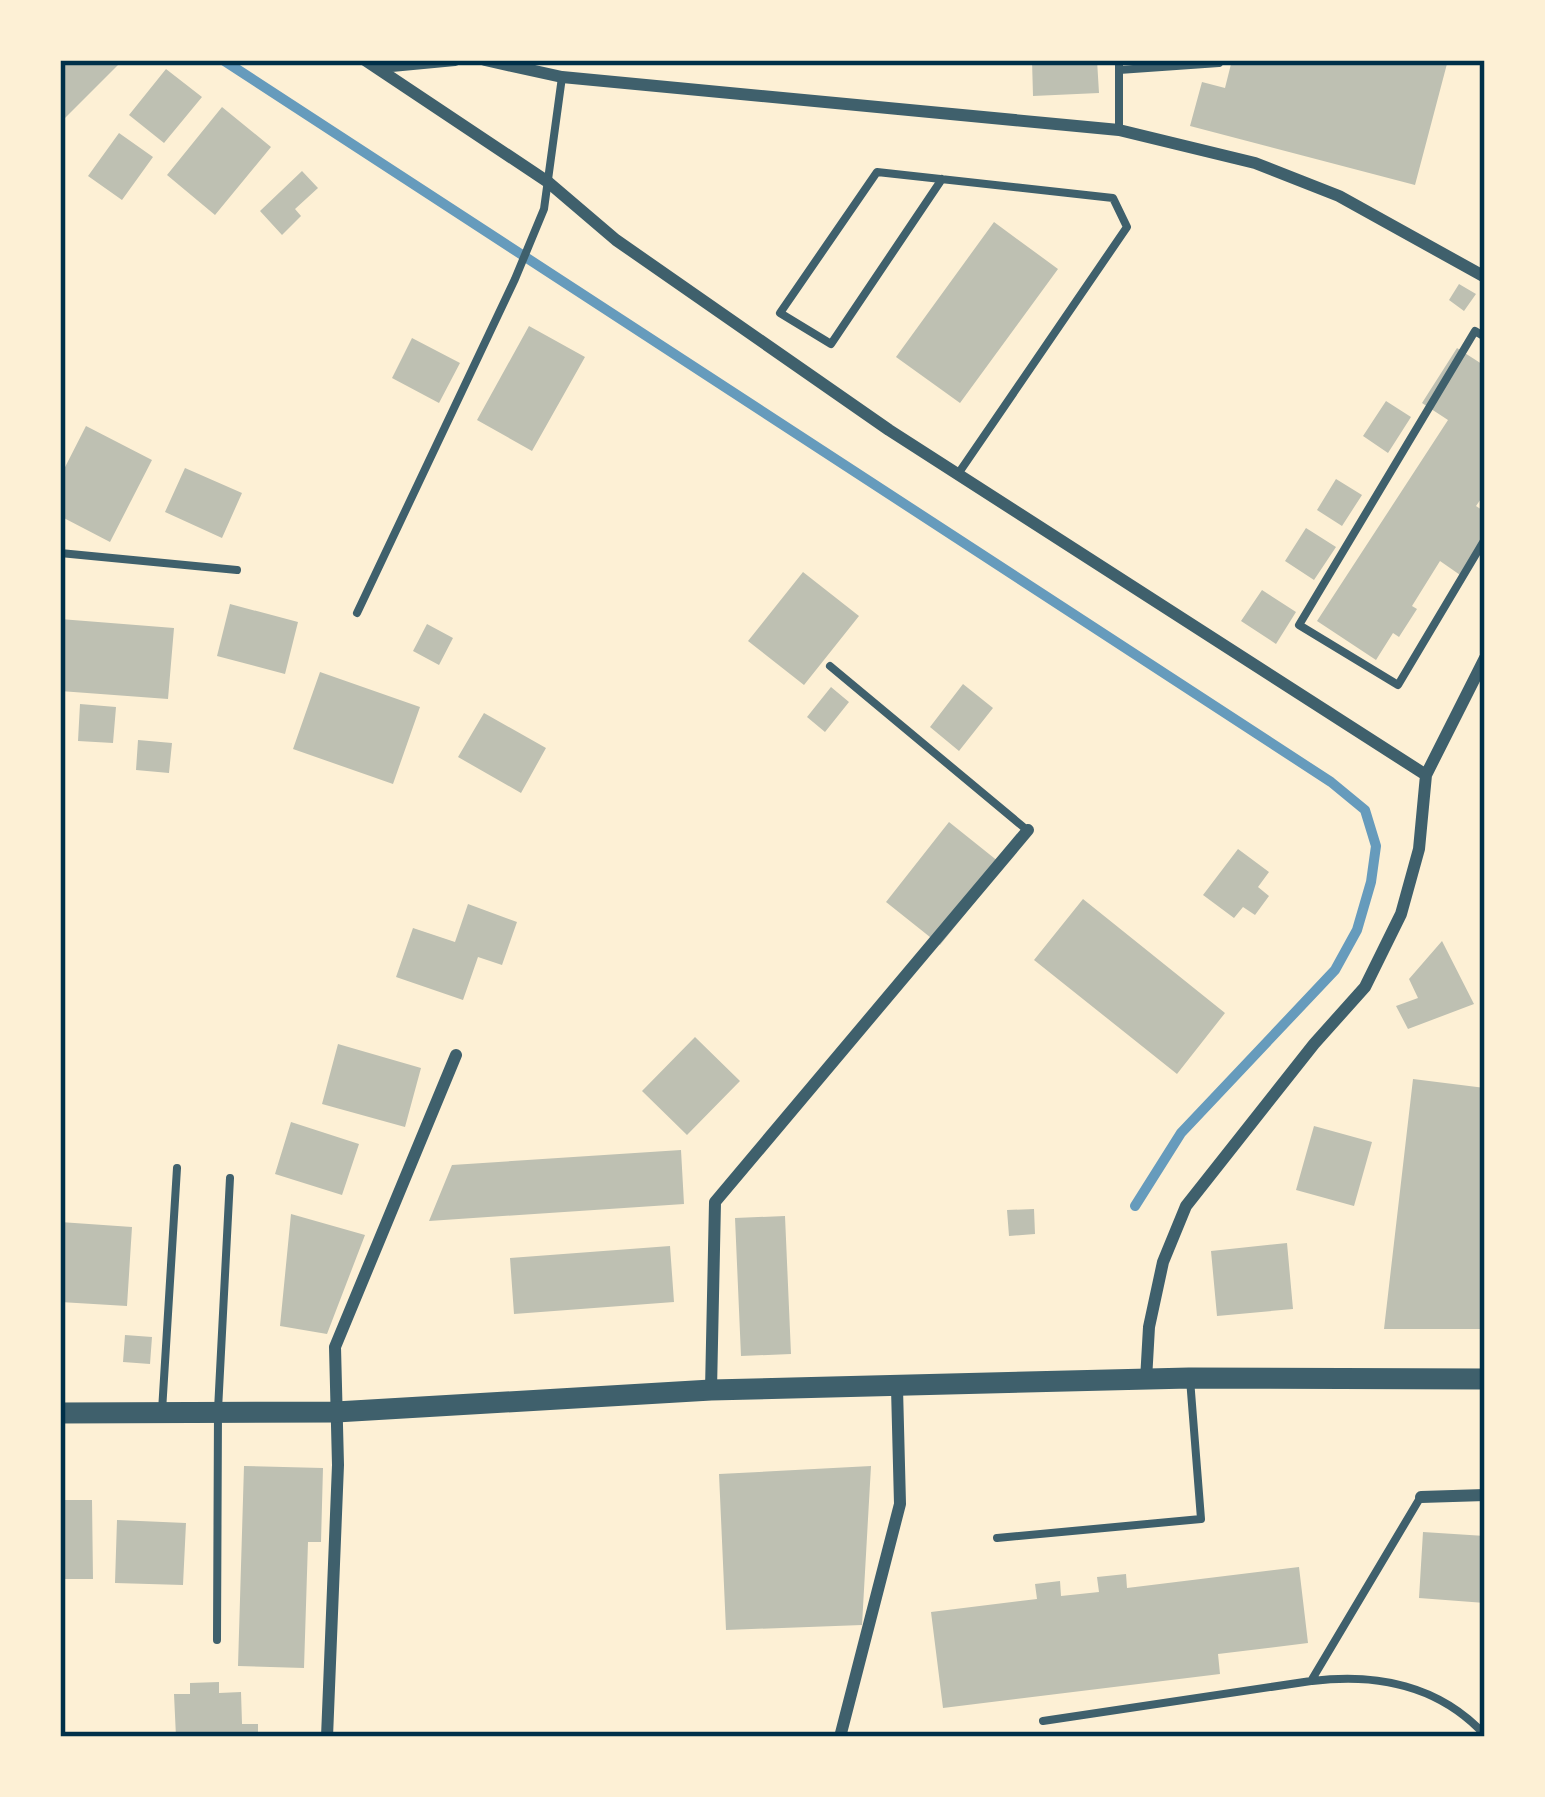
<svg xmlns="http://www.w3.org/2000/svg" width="1545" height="1797" viewBox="0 0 1545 1797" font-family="Manrope,sans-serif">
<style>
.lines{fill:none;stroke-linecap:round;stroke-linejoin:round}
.stream{stroke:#669bbc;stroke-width:10}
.building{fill:#bec0b2}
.service{stroke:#3f606c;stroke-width:8}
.minor{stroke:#3f606c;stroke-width:12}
.tertiary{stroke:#3f606c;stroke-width:21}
.neatline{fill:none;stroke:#003049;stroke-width:4.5}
</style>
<rect width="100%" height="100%" fill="#fdf0d5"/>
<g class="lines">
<path class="stream" d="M223,60L1331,782L1365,810L1376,846L1371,882L1357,930L1335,970L1181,1133L1135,1206"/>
</g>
<path class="building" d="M66,60H123L60,123V66Z
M1032,60H1097L1099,93L1033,96Z
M1232,60H1448L1415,185L1190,126L1202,82L1225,88Z
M166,69L202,97L164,143L129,115Z
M222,107L271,147L215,215L167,175Z
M119,133L153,157L122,200L88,176Z
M302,171L318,188L295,209L301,216L282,235L260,211Z
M994,222L1058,269L960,403L896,357Z
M1459,284L1476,294L1464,311L1449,300Z
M529,326L585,357L532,451L477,420Z
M412,338L460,363L439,403L392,378Z
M1457,348L1485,366V493L1476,506L1485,512V543L1463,577L1440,561L1412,606L1417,609L1399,637L1393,633L1376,660L1317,621L1448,420L1422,403Z
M1386,401L1411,417L1388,453L1363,436Z
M86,426L152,460L110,542L60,516V477Z
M185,468L242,493L222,538L165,512Z
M1336,479L1362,495L1342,526L1317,510Z
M1306,528L1336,547L1314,580L1285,561Z
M803,572L859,616L804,685L748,641Z
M1262,590L1296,612L1276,644L1241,621Z
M230,604L298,622L285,674L217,656Z
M60,619L174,628L168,699L60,691Z
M427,624L453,638L439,665L413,651Z
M320,672L420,707L393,784L293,749Z
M963,684L993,708L959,751L930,727Z
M831,687L849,702L825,732L807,717Z
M80,704L116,707L113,743L78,741Z
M484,713L546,748L521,793L458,757Z
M138,740L172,743L169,773L136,770Z
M949,822L1004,866L940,945L886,902Z
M1238,849L1269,872L1258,887L1269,896L1255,915L1243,907L1234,918L1203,895Z
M1083,899L1225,1013L1177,1074L1034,960Z
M468,904L517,922L502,965L478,957L463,1000L396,977L413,928L455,942Z
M1442,941L1474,1004L1408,1029L1396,1006L1418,998L1409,979Z
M695,1037L740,1081L687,1135L642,1091Z
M338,1044L421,1068L405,1127L322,1104Z
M1413,1079L1485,1088V1329H1384Z
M291,1122L359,1144L342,1195L275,1174Z
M1314,1126L1372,1142L1354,1206L1296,1190Z
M681,1150L684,1204L429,1221L452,1165Z
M1034,1209L1035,1234L1009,1236L1007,1210Z
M291,1214L365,1235L327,1334L280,1326Z
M785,1216L791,1354L741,1356L735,1218Z
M60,1222L132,1227L127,1306L60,1302Z
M1287,1243L1293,1309L1217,1316L1211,1251Z
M670,1246L674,1302L514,1314L510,1258Z
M125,1335L152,1337L150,1364L123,1362Z
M244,1466L323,1468L321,1542H308L304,1668L238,1666Z
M871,1466L862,1625L726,1630L719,1474Z
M64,1500H92L93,1579H65Z
M117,1520L186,1523L183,1585L115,1583Z
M1423,1532L1485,1536V1603L1419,1598Z
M1299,1567L1308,1643L1218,1654L1220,1674L943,1708L931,1612L1037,1599L1035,1584L1060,1581L1061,1596L1099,1592L1097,1577L1126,1574L1127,1588Z
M219,1682V1693L241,1692L242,1724H258V1737H176L174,1694H190V1683Z"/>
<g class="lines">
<path class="service" d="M1119,70L1219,63V60
M1119,130V60
M942,179L831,344L780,313L877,172L1113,198L1127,227L958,474
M1485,337L1475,331L1299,625L1398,685L1485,539
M60,553L237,570
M357,613L515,279L544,209L562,77
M830,666L1027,830
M162,1411L177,1168
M997,1538L1201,1519L1190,1379
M217,1640L218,1410L230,1178
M1312,1681C1376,1673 1439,1685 1485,1735
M1043,1721L1311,1681L1420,1498"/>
<path class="minor" d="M365,60L548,182L616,240L889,430L1426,775
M485,60L562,77L1119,130L1255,163L1339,196L1485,277
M381,67L455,60
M1146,1380L1149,1327L1163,1262L1186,1206L1314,1044L1365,987L1401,914L1419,849L1426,775L1485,658
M711,1390L715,1202L1028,830
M1421,1497L1485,1495
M327,1737L338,1465L335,1347L456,1055
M840,1737L900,1504L897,1388"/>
<path class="tertiary" d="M60,1413L336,1412L711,1390L1189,1378L1485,1379"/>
</g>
<rect width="1545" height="1797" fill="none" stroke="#fdf0d5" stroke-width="126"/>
<rect x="63" y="63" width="1419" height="1671" class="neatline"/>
</svg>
